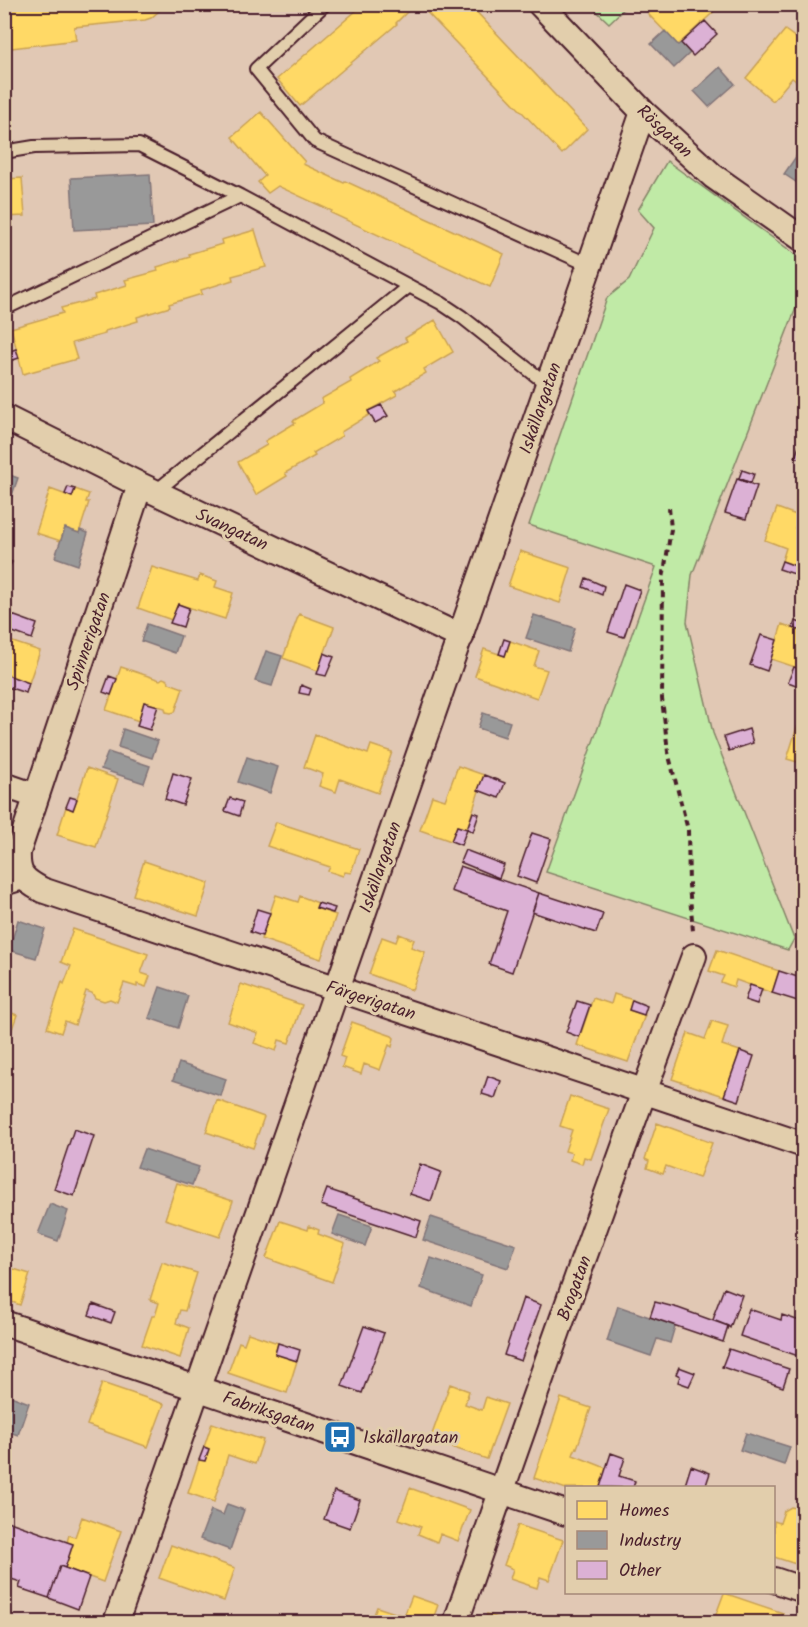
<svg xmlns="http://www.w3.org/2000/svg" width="808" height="1627" viewBox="0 0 808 1627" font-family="Kalam,sans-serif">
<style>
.green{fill:#c0eaa6;stroke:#858468;stroke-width:1.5}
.homes{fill:#ffd966;stroke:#c9a154;stroke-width:1.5}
.industry{fill:#999;stroke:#817478;stroke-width:1.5}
.building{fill:#dcb1d5;stroke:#4a1f2b;stroke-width:1.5}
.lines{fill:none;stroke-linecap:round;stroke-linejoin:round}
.service-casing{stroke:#4a1f2b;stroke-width:16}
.minor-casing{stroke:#4a1f2b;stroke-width:28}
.path{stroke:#4a1f2b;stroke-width:4;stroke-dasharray:6 4.5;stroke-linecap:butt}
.service{stroke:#e2ceac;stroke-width:12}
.minor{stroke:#e2ceac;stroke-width:24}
.labels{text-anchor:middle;stroke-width:6;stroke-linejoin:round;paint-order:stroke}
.street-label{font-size:18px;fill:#4a1f2b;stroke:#e2ceac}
.poi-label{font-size:18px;fill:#4a1f2b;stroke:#e2ceac;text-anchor:start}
</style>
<rect width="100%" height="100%" fill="#e1c8b4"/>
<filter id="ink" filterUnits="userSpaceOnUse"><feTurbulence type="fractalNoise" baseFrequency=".0167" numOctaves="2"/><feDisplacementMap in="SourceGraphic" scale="12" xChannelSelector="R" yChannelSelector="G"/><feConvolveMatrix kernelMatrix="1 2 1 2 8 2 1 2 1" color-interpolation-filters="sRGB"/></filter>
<g filter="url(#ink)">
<path class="green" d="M590,5H628L609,23Z
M667,161L803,260V290L692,575L687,622L713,733L794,939L788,950L546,872L656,567L529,525L607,298L629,280L654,228L638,210Z"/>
<path class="homes" d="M4,4H167L151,18L145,20L74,27L76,40L4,49Z
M175,4H188L181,11Z
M364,4H380L385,10L391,4H415L396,23L397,24L300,106L277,79Z
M419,4H469L587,129L562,154Z
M658,4H722L678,45L648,14Z
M785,30L804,44V87L792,78L773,101L746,78Z
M261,112L305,162L303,164L344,183L345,181L504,254L490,287L331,213L332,211L278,186L268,193L258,182L265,176L232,137Z
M22,178L25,216L4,217V179Z
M255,230L266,267L232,276L233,280L201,290L202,294L169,304L170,307L137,317L138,321L105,331V334L72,343L77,359L23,374L11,328L63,313L61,308L95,299L94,295L127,285L125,280L158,271L157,267L190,257L189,254L222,244L221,240Z
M435,320L453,352L424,369L426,373L395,391L397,395L368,411L369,415L341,432L342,436L313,453L315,456L285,473L287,476L256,495L238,462L267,445L265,441L295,423L293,421L323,403L321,399L351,382L350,379L379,361L376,358L407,341L405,338Z
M50,489L72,497L75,489L89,494L86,502H89L79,533L65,528L61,541L36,533Z
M777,508L799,516L795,528L804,531V569L782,561L786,548L765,540Z
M520,551L571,568L560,603L508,586Z
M152,567L198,581L200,575L217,581L215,587L233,593L225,619L178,604L172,620L138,608Z
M299,614L334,627L318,671L283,658Z
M782,624L804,632V670L771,659Z
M4,639L40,651L29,683L4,675Z
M510,641L539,651L534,666L547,670L537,698L475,676L484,649L505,656Z
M121,667L160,680L163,678L168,680L169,683L183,688L175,712L171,713L166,712L165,708L144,702L139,721L106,710Z
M804,721V764L787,759L797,727L801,729Z
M315,735L368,754L371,745L392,752L378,793L340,779L336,792L319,786L323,774L304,767Z
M458,766L484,775L467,829L457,826L451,841L420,830L432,796L445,800Z
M87,768L118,779L96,847L57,835L66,807L73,810Z
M276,822L359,849L351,873L345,872L343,876L328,871L330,867L267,846Z
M144,861L209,883L198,916L133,895Z
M276,895L298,902L300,896L318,903L316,908L336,915L321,959L261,939Z
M73,929L148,954L141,973L150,976L146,987L137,984V987L124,983L117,1002L110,999L104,1001L95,998L92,993L86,991L75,1025L65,1021L61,1033L47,1028L62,982L64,984L71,966L61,962Z
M399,934L414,940L411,947L425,952L412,990L369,974L382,937L396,942Z
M717,950L779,971L772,993L736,980L734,987L721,982L724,976L709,971Z
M241,984L302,1005L289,1043L279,1040L276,1051L254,1043L258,1033L228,1022Z
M614,994L633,1000L629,1010L645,1015L628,1062L577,1045L593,998L611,1004Z
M4,1010L17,1015L4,1051Z
M712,1021L728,1026L722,1045L740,1051L724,1096L672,1079L688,1033L705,1039Z
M352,1022L392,1036L394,1038L392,1047L389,1045L380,1070L364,1064L361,1074L342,1067L345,1058L340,1056Z
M570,1096L609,1109L591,1159L584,1157L582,1164L570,1160L572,1153L565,1151L572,1130L560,1126Z
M217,1100L264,1117L253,1148L206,1132Z
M657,1123L712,1143L699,1178L666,1166L663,1174L647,1168L649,1161L645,1159Z
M177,1183L233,1201L220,1237L165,1219Z
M280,1221L308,1230L309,1226L319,1230L318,1234L345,1244L332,1282L266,1258Z
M162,1262L197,1273L185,1311L180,1310L176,1323L189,1328L180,1358L142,1345L152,1316H155L159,1303L150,1300Z
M4,1266L30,1274L20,1305L4,1299Z
M248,1333L278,1343L275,1354L297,1361L287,1393L228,1373L239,1342L244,1344Z
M102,1383L164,1404L148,1447L87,1425Z
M450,1384L469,1391L465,1404L482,1410L486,1397L507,1404L487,1459L430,1440Z
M561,1398L591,1408L577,1448L576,1447L573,1455L606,1468L600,1488H566V1489L534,1478Z
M212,1423L263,1440L255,1464L228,1455L214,1502L188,1493L199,1460L205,1461L209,1449L204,1447Z
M410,1488L470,1510L458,1541L440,1534L437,1542L418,1534L421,1527L399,1519Z
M791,1507L800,1509L803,1516L799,1530L804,1531V1551L799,1565L774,1557V1521L780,1523L784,1511Z
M82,1517L121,1531L103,1582L65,1568L73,1544L67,1542L69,1535L75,1537Z
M518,1525L563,1540L549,1580L540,1577L537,1588L510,1579L513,1569L504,1565Z
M171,1545L235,1568L224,1601L159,1578Z
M724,1593L783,1613L779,1622H730L715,1617Z
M412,1596L438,1605L432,1622H371L377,1607L404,1616Z
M487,1614L508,1622H484Z"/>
<path class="industry" d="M665,31L678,45L681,43L690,53L674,68L651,44Z
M720,67L735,84L709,107L694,91Z
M804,145V178L799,184L784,174Z
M150,174L153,226L74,230L71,178Z
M4,473L18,478L4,518Z
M65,528L79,533L80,530L88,533L78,565L55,557Z
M534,615L575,628L568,652L526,638Z
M147,624L181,636L175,653L141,641Z
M266,651L282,656L272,686L255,681Z
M483,713L510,722L505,737L478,728Z
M123,729L158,741L152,758L118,747Z
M108,752L150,766L144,783L101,769Z
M247,757L278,767L270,793L238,782Z
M18,920L45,929L36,958L9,950Z
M160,987L188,996L178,1028L149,1018Z
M179,1063L226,1079L221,1096L173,1080Z
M144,1149L199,1167L192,1185L137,1167Z
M50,1204L68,1211L58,1241L38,1234Z
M339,1215L372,1226L365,1246L332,1234Z
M431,1217L516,1245L508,1268L423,1240Z
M431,1258L482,1275L471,1306L421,1288Z
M618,1306L675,1326L670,1343L657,1339L651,1356L607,1341Z
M8,1395L29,1403L18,1435L4,1430V1406Z
M746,1433L790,1447L784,1465L740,1450Z
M227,1504L244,1510L230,1550L200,1539L211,1510L223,1515Z"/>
<path class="building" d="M705,21L717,34L693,56L681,43Z
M16,349L19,358L13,360L10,351Z
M381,405L388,416L375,423L368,411Z
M804,433V460L795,457Z
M742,470L754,474L751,483L739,478Z
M737,479L757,486L746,519L725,513Z
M68,487L75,489L72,497L65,494Z
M4,558L12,562L4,577Z
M782,561L804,569V577L779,569Z
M586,578L604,586L602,595L583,587Z
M624,584L640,590L624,637L608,632Z
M178,604L189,608L183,627L170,623Z
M4,613L12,615L7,630L4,629Z
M12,615L37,624L32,639L7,630Z
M795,621L804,624V632L793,628Z
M761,635L777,640L767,671L750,665Z
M504,639L510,641L505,656L499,654Z
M324,653L334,657L326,676L317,674Z
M794,667L804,670V688L788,682Z
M5,674L29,683L26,693L4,686Z
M109,676L117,679L111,695L103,692Z
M301,685L311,689L309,695L299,693Z
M144,702L158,706L150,730L137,726Z
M749,729L753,743L729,751L724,737Z
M173,773L192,779L183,805L165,799Z
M484,775L505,783L499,798L478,790Z
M70,797L77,799L73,810L66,807Z
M230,798L243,802L239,816L225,811Z
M473,812L479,814L473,832L467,829Z
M457,826L467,829L461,845L451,841Z
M532,833L551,839L536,883L517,876Z
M465,850L504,865L499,878L460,862Z
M460,866L539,893L512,972L489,964L507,911L451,891Z
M539,893L603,914L596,933L532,912Z
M318,903L335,908L333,913L316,908Z
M257,909L270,913L262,936L250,932Z
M779,971L804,979V1003L772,993Z
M750,985L762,989L757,1004L745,1000Z
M632,1000L647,1006L644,1015L629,1010Z
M577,1001L590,1005L579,1037L566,1032Z
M740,1051L754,1056L739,1101L724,1096Z
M488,1076L501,1081L495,1098L482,1094Z
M74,1129L94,1136L74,1196L54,1189Z
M420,1164L441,1172L431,1201L410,1194Z
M327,1189L421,1221L416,1237L321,1205Z
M724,1288L742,1295L730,1328L728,1326L713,1320L715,1314H714Z
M523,1298L541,1305L521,1361L504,1355Z
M655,1302L678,1308L728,1326L723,1342L650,1317Z
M93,1304L115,1312L111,1323L89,1315Z
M749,1309L781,1320L782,1315L803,1322L804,1358L740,1336Z
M364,1326L384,1333L362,1393L342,1386Z
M278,1343L300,1350L297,1361L275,1354Z
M729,1349L789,1369L783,1387L722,1367Z
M679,1367L695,1373L689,1386L678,1382L680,1376L676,1374Z
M804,1427V1445L798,1443Z
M204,1447L209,1449L205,1461L199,1460Z
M611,1453L625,1458L619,1476L635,1481L633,1488L600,1487Z
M691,1466L710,1473L705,1488H684Z
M334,1491L360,1500L350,1528L324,1519Z
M4,1520L73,1544L65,1568L60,1566L49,1598L19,1588L21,1582L4,1577Z
M60,1566L89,1577L78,1609L49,1598Z"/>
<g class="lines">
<g class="service-casing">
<path id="service" d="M325,4L256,69L315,141L589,265
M4,152L34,147L139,145L240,196
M4,309L240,196L441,303L462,317L548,385
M155,492L409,286
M4,889L27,882"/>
</g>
<g class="minor-casing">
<path id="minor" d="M540,4L643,112L713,176L804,240
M4,417L140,485L461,637
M140,485L18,852C17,874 22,879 42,890C295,975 550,1058 804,1145
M4,785L36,796
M4,1323L566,1513
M774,1580L804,1590
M116,1622L643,112
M456,1622C533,1399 612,1177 694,956"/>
</g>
<path class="path" d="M669,508L671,529L663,579L662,699L668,752L688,830L689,885L693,931"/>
<use href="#service" class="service"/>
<use href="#minor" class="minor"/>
</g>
</g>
<defs>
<g id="bus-square" transform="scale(1.725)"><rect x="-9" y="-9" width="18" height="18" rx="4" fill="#1f6fb2" stroke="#e2ceac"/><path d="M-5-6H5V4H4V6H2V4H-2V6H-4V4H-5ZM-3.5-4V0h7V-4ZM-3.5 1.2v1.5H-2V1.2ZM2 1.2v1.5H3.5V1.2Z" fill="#fff"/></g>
</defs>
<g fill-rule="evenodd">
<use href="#bus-square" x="340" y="1437"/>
</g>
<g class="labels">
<g class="street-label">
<text transform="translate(665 131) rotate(43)" y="6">Rösgatan</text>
<text transform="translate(540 408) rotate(-71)" y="6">Iskällargatan</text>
<text transform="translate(232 529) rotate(25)" y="6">Svangatan</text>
<text transform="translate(88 641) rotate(-71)" y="6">Spinnerigatan</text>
<text transform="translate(380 867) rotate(-71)" y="6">Iskällargatan</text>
<text transform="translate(371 1000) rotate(18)" y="6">Färgerigatan</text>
<text transform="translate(574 1288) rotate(-70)" y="6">Brogatan</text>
<text transform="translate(269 1412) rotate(19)" y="6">Fabriksgatan</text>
</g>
<g class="poi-label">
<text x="363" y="1443">Iskällargatan</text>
</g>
</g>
<rect width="808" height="1627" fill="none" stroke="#e2ceac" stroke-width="24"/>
<rect x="12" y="12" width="784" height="1603" fill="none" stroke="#4a1f2b" stroke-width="2" filter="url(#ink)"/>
<rect x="565" y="1486" width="210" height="108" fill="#e2ceac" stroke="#a58878" stroke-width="1.5"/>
<rect x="577" y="1501" width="30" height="18" fill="#ffd966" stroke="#a58878" stroke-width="1.5"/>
<text x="619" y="1516" font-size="18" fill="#4a1f2b">Homes</text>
<rect x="577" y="1531" width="30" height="18" fill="#999999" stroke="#a58878" stroke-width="1.5"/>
<text x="619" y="1546" font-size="18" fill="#4a1f2b">Industry</text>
<rect x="577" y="1561" width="30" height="18" fill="#dcb1d5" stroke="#a58878" stroke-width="1.5"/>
<text x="619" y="1576" font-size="18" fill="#4a1f2b">Other</text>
</svg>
